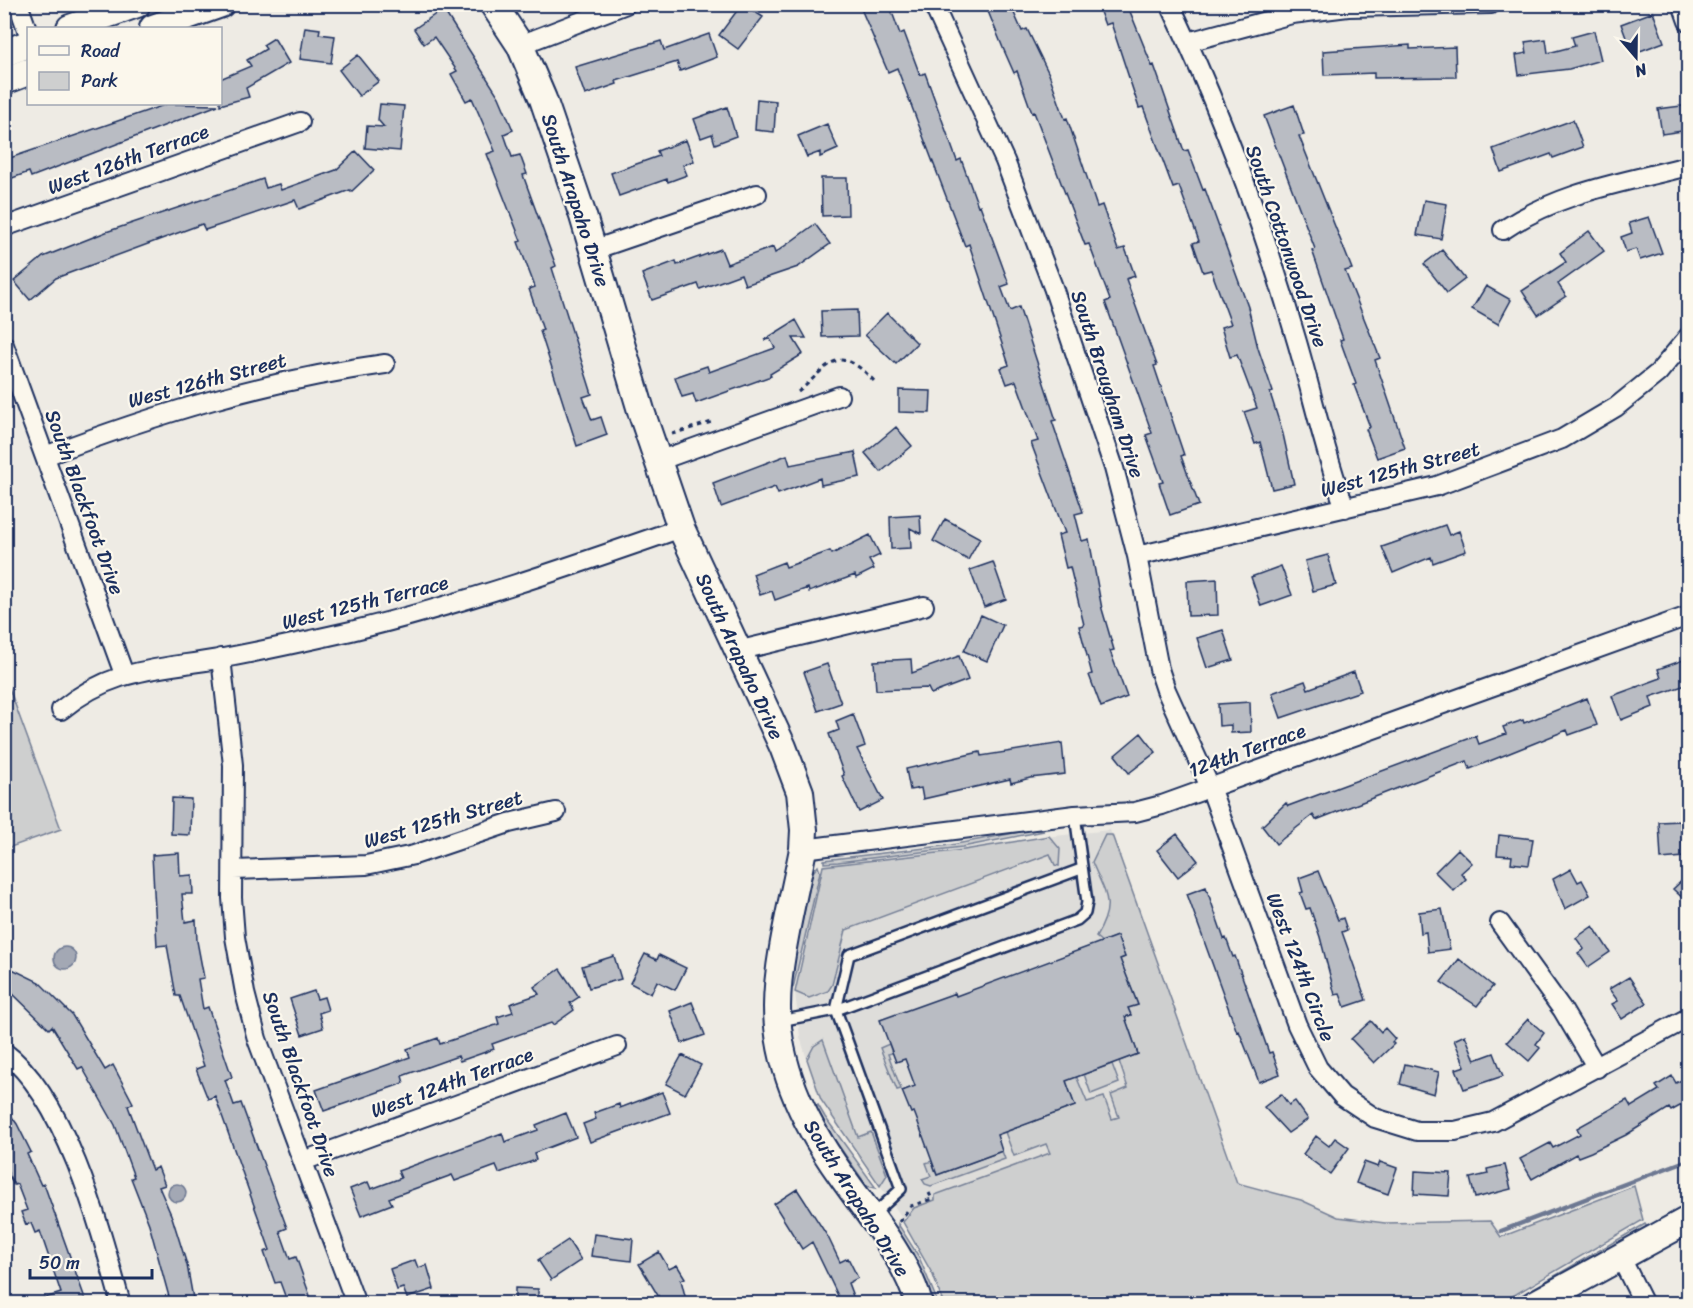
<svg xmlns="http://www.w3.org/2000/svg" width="1693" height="1308" viewBox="0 0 1693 1308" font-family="Sriracha,sans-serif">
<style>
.built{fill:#deddda}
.green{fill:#cecfcf;stroke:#747f96;stroke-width:1.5}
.water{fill:#a3a8b4;stroke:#6d7892;stroke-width:1.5}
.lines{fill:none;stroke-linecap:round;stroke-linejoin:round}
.stream{stroke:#6d7892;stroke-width:4.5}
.building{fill:#b9bcc3;stroke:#1b2f5e;stroke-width:1.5}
.lane-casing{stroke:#1b2f5e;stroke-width:14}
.street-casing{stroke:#1b2f5e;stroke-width:22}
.secondary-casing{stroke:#1b2f5e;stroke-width:30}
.path{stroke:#1b2f5e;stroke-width:3;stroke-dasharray:4.5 4.5;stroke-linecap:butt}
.lane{stroke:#fbf7ec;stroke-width:9}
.street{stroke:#fbf7ec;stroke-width:18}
.secondary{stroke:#fbf7ec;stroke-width:26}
.labels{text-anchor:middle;stroke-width:4.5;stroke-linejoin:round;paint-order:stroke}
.street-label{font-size:20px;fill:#1b2f5e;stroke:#fbf7ec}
</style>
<rect width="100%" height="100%" fill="#eeebe4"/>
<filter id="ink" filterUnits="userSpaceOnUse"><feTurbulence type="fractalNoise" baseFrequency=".0167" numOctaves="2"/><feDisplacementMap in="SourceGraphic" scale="12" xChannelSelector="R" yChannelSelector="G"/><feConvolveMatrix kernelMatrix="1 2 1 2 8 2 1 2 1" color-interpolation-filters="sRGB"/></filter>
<g filter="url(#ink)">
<path class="built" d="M1110,830L1269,1273L936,1276L920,1243L830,1115L812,1075L800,1037L795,992L824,861Z"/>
<path class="green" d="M5,685L9,688L61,829L5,849Z
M1035,829L1044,831L962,847L838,862L824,863V860L951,845Z
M1105,835H1112L1237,1183L1301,1200L1338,1217L1385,1223L1490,1221L1501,1237L1634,1186L1643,1220L1499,1304L943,1303L933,1275L903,1222L914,1208L935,1200V1195L1050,1153L1046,1144L1014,1156L1005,1132L1075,1106L1063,1072L1074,1071L1087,1102L1104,1097L1112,1119L1119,1117L1111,1095L1128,1088L1119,1061L1138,1054L1125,1017L1131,1015L1128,1008L1138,1005L1120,959L1125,957L1117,936L1102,942L1096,937C1116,903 1106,896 1092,862Z
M1049,836L1060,849L1059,866L1055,865L1050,854L846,930L832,985L828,991L809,998L795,992L823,866L964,850Z
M818,866L820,872L793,988L790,976L813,872Z
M823,1040L858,1137L871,1132L887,1175L880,1186L821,1100L807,1059L814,1046Z
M889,1044L892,1053L888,1054L901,1089L897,1090L880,1048Z
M1112,1064L1119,1083L1091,1094L1084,1074Z
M818,1105L825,1117L876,1188L867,1186L834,1139L816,1107Z
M1002,1151L1005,1159L931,1186L925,1184L922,1179L931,1176L926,1163L932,1161L937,1175Z
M898,1224L919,1257L938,1303H933L913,1253L898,1232Z
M1645,1224L1647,1227L1512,1303L1506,1304Z"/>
<path class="water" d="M54 958a11 11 0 1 1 22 0a11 11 0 1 1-22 0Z
M168 1193a9 9 0 1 1 18 0a9 9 0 1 1-18 0Z"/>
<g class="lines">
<path class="stream" d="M1501,1231L1688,1160"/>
</g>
<path class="building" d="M742,4L763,17L738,49L719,35Z
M859,4H889L900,34L904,32L920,75L925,73L957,161L961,159L978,206L980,205L1009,284L1001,287L1010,311L1019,307L1056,420L1052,421L1083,512L1075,514L1082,541L1089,539L1102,609L1114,650L1110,651L1127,697L1101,707L1089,675L1092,674L1079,626L1084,625L1070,567L1066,568L1058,535L1065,533L1031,443L1038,441L1016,381L1007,384L1001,368L1009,365L969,244L965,246L897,68L888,72Z
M985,4H1010L1022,31L1027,29L1049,74L1065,119L1067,118L1097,207L1102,205L1118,250L1125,248L1135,276L1126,279L1157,365L1154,366L1184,455L1181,456L1199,505L1170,515L1159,483L1163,482L1146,435L1152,433L1105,302L1110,300L1089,244L1085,245L1068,201L1034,112L1032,113L1017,71L1014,73L1003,48Z
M1097,4H1127L1152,66L1154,65L1184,151L1188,150L1203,190L1205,189L1248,307L1258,348L1273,392L1270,393L1283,434L1294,484L1272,489L1260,442L1255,444L1244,412L1257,408L1237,355L1230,357L1221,327L1231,324L1211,270L1203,272L1193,243L1199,241L1179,186L1173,188L1143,107L1139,108L1111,23L1105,25Z
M443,9L499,97L513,130L504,134L512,157L520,155L527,174L523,175L556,266L552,268L592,394L583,397L592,420L601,417L607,435L577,446L540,331L543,330L529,289L535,287L518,242L521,241L487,154L495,151L472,98L466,101L451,74L457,71L434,37L424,44L414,29Z
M1653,12L1664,42L1632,54L1621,24Z
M305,27L320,29L319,34L335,36L331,63L300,59Z
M1594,31L1601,60L1569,69L1519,75L1516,55L1527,53L1525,42L1546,39L1548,53L1575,46L1572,37Z
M709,34L717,57L680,71L677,62L616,81L617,84L585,95L575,67L661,41L664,50Z
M274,38L289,63L246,88L249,97L220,105V79L251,66L247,60L266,49L263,45Z
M1410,45V49L1455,47L1456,77L1374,78V73L1324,75L1323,51Z
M358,55L379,81L359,96L339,70Z
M757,99L776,101L774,132L755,130Z
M167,104L218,105L31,177L29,172L4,181V160Z
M380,104L404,106L400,151L365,148L367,126L384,127L378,120Z
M1294,105L1304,135L1299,136L1352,269L1345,271L1380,358L1375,360L1405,448L1377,458L1366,429L1370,427L1354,385L1356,384L1340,340L1343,339L1312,250L1315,249L1264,116Z
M1689,105V130L1662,134L1658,109Z
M727,107L736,136L715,144L712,134L701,138L694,119Z
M1573,120L1583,147L1553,158L1551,154L1501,172L1493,149Z
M827,124L838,149L820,157V152L807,157L798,136Z
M686,140L694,161L683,165L687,175L668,182L667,179L619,196L611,173L659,156L657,151Z
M356,151L374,170L351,192L350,190L299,209L295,200L205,230L202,224L56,278L30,300L14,281L43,257L106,232L263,179L266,188L279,184L281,190L336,170Z
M821,178H847L848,215L822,216Z
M1424,200L1447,204L1441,239L1417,235Z
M1649,217L1662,253L1640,260L1636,249L1626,252L1621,237L1632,233L1629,223Z
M815,224L830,244L798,267L745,285L741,274L700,289L698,284L652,300L642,274L676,261L677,265L721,249L727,264L773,247L775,253Z
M1589,231L1604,251L1558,284L1566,296L1538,315L1522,291L1566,262L1560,253Z
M1442,250L1465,279L1447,293L1424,264Z
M1486,286L1511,300L1498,324L1472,309Z
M857,310L858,336L822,337L821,311Z
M887,313L917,343L896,364L865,335Z
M796,320L806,338H793L803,354L770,374L771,376L696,403L693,394L682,397L675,377L707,366L709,372L775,348L770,339L764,340Z
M899,390L931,391L930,413L899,412Z
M896,427L912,446L881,472L865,453Z
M855,452L860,477L821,485L820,478L778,494L775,487L721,507L713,483L787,455L790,465Z
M920,515L921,534L910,528L911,548L891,549L890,517Z
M945,519L980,538L968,560L933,541Z
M1445,525L1449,535L1459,531L1466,551L1433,563L1431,557L1393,573L1382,547Z
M870,535L880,555L869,560L874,569L856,578L855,575L809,592L808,588L775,600L772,591L760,595L753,574L784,562L786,567L830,551L832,554Z
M1328,555L1336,585L1313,591L1305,561Z
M993,562L1006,599L984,607L970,570Z
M1281,566L1292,595L1261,606L1251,577Z
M1217,579L1218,615L1188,616L1187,581Z
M981,615L1003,625L987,661L964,651Z
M1223,630L1233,660L1207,668L1197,638Z
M959,656L968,680L931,694L928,688L876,690L874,661L911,659L912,673Z
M1689,658V684L1650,697L1653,707L1621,720L1612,696L1661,678L1658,669Z
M827,664L841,703L818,711L804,672Z
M1354,672L1361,691L1281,718L1272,693L1305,681L1308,689Z
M1587,698L1597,725L1569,735L1567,730L1470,769L1467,761L1316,820L1313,815L1276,844L1262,826L1286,803L1288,806L1476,736L1479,744L1506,734L1503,727L1523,720L1524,723Z
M1250,702L1251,732L1231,733V725L1219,726L1218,704Z
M853,714L865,746L857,749L883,800L859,812L842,776L844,775L829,734L839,730L836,721Z
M1141,733L1156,752L1129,773L1115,755Z
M1062,743L1065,774L1030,778L1011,783L1010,779L923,799L921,788L910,790L906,769L980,752L981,756Z
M172,798L191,799L190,835L171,834Z
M1680,821L1684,857L1661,859L1659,822Z
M1177,834L1198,861L1178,877L1157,850Z
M1499,835L1533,839L1529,865L1511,863L1512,856L1497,855Z
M1458,849L1472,863L1461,873L1466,879L1454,891L1435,872Z
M179,853L180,876L192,875L193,894H182L185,922L196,920L197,941L204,978L198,979L203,1009L208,1007L232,1077L225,1080L234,1105L241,1103L287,1228L280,1231L290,1259L296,1257L313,1304H288L280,1282L275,1283L264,1252L270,1250L215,1096L208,1099L196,1069L204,1066L180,996H176L167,945L157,946L152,855Z
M1571,869L1578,882L1582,880L1590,895L1565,909L1553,879Z
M1318,871L1338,920L1343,918L1347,930L1342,932L1366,1000L1345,1007L1340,994L1335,995L1320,937L1310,908L1306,909L1300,893L1303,892L1299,878Z
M1689,874V904L1673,889Z
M1206,887L1224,939L1226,938L1233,957L1235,956L1269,1053L1272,1052L1280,1074L1259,1082L1239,1031L1237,1032L1187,894Z
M1442,909L1450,949L1428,952L1426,932L1421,933L1419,912Z
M1593,926L1610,952L1588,967L1578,953L1584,949L1576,938Z
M1117,936L1125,957L1120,959L1138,1005L1128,1008L1131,1015L1125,1017L1138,1054L1066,1081L1075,1106L997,1135L1002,1151L937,1175L916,1117L914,1112L911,1113L902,1091L915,1086L905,1059L896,1062L880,1020L955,993L956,996Z
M645,954L657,960L659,955L686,968L675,990L657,981L651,994L630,983Z
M614,956L621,979L589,988L582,966Z
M1459,959L1493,986L1477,1006L1441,982Z
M4,965L39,982L72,1015L105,1070L113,1065L133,1103L128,1106L152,1170L158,1167L165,1185L159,1187L172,1217L187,1265L194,1304H171L149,1224L131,1178L134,1177L115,1125L82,1067L78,1069L52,1026L49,1029L13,994L4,1010Z
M560,969L579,997L570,1003L574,1010L553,1025L551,1023L492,1044L494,1049L460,1061L458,1056L402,1076L404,1083L324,1111L316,1090L410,1057L407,1049L438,1038L440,1044L499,1024L497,1017L513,1012L510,1004L539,994L534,987Z
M1629,977L1647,1003L1622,1019L1612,1004L1618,1001L1609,989Z
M314,991L317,999L324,997L328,1010L319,1013L323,1028L302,1035L290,999Z
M692,1002L705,1035L682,1043L670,1011Z
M1528,1019L1544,1033L1536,1044L1540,1048L1529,1061L1507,1042Z
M1371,1021L1381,1032L1385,1028L1395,1039L1392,1042L1394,1044L1374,1063L1351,1039Z
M1465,1035L1475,1060L1494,1053L1503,1076L1464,1089L1456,1069L1465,1066L1454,1040Z
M682,1055L701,1065L685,1094L666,1084Z
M1405,1064L1439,1072L1434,1094L1400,1084Z
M1672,1076L1676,1083L1689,1076V1101L1671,1111L1669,1108L1626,1135L1591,1152L1578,1157L1576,1154L1532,1179L1520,1159L1550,1143L1553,1148L1580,1134L1577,1128L1627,1100L1631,1107L1659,1090L1656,1086Z
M662,1092L670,1113L590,1142L583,1124L596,1119L594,1113L619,1104L620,1108Z
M1281,1094L1289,1105L1295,1101L1308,1119L1288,1133L1264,1107Z
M4,1106L17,1124L31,1152L27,1154L41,1185L44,1184L87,1304H36L35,1301L61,1293L40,1231L35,1233L31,1223L26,1225L21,1212L27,1210L17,1184L14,1185L4,1165Z
M566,1113L576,1137L534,1153L536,1160L499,1173L496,1166L455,1181L452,1175L389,1198L392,1204L361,1216L350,1189L368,1182L371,1189L401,1178L398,1171L502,1133L505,1142L538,1130L536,1125Z
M1316,1136L1329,1146L1335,1138L1349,1148L1330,1174L1303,1154Z
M1364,1162L1378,1167L1380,1162L1397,1168L1388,1194L1356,1183Z
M1505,1165L1511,1189L1475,1198L1470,1178L1488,1174L1487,1169Z
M1415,1171L1451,1173L1449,1196L1414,1194Z
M797,1189L828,1237L840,1262L848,1258L858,1278L848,1283L856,1304H842L812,1242L802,1249L774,1204Z
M594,1234L633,1239L631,1261L591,1256Z
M568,1240L581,1260L551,1280L538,1260Z
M659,1252L669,1269L677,1265L685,1278L681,1280L687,1304H663L639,1264Z
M415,1260L418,1268L427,1265L434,1289L407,1298L403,1288L397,1290L390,1269Z
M515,1288L538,1289V1304H515Z"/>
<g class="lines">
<g class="lane-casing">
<path id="lane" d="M780,1021L836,1010L1077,920L1085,913L1087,902L1075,815
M873,1215L901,1189L836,1010L849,955L1081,869"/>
</g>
<g class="street-casing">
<path id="street" d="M18,4L28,32
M933,4L1005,161L1053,287L1114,468L1137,556L1159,669L1166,690L1210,787L1297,1025L1318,1068L1342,1096L1375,1118L1417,1131H1455L1493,1122L1688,1018
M1170,4C1221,112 1264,227 1297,342C1313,397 1325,454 1345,508
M1682,4L1688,21
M1188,42L1292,14L1348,7L1491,4
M520,45L626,4
M4,227L300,122
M1503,230C1562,191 1622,183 1688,166
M593,250L757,194
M4,345L124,674
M45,456C156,414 267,380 385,364
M658,461L839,396
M1137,556L1437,486L1562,439L1616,407L1658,373L1688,337
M737,651L924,606
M221,658L233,765L232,898L235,937L245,993L257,1039L356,1304
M61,710C112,668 155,670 218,659C262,651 307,641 351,631C463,604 572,566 681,528
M803,849L1075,815L1135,812L1162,805L1688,616
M234,870L366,865L414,855L509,823L556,812
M1500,923L1562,1009L1597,1068
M4,1052C66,1097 101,1231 121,1304
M303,1161L617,1046
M1620,1256L1644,1304"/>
</g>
<g class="secondary-casing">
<path id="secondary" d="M493,4L520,45L543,99L583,216L642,414L681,528L783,747L800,792L804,830L803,849C794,896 777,960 777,1007C777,1068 806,1126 841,1175C868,1214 906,1257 919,1304
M70,28L137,4
M153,28L221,4
M4,53L28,44
M4,81L28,72
M1535,1304L1688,1220"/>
</g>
<path class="path" d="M798,392C829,367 836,340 875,382
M672,434L715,421
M899,1222L911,1206L932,1199L929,1193"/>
<use href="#lane" class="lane"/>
<use href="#street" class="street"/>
<use href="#secondary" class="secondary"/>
</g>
</g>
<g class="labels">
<g class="street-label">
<text transform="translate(128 159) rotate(-20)" y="7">West 126th Terrace</text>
<text transform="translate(576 200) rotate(72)" y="7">South Arapaho Drive</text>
<text transform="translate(1287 246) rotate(71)" y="7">South Cottonwood Drive</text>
<text transform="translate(207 380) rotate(-15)" y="7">West 126th Street</text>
<text transform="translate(1108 384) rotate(72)" y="7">South Brougham Drive</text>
<text transform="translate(1400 469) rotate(-15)" y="7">West 125th Street</text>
<text transform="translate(85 502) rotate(70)" y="7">South Blackfoot Drive</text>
<text transform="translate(365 602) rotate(-14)" y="7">West 125th Terrace</text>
<text transform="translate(740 656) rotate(65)" y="7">South Arapaho Drive</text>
<text transform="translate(1247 750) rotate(-20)" y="7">124th Terrace</text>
<text transform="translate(443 819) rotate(-16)" y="7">West 125th Street</text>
<text transform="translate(1301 967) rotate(69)" y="7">West 124th Circle</text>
<text transform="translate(452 1082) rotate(-20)" y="7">West 124th Terrace</text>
<text transform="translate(301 1084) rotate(71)" y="7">South Blackfoot Drive</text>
<text transform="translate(857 1198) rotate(58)" y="7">South Arapaho Drive</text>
</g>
</g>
<rect width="1693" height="1308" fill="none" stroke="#fbf7ec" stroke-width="24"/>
<rect x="12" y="12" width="1669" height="1284" fill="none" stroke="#1b2f5e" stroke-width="2" filter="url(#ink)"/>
<rect x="27" y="27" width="195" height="78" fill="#fbf7ec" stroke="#a1a7b3" stroke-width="1.5"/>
<rect x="39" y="46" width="30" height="9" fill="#fbf7ec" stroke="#a1a7b3" stroke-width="1.5"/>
<text x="81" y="57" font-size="18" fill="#1b2f5e">Road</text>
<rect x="39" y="72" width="30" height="18" fill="#cecfcf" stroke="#a1a7b3" stroke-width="1.5"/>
<text x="81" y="87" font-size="18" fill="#1b2f5e">Park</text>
<g transform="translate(1636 57) rotate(160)" stroke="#fbf7ec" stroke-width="4.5" paint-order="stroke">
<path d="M0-4.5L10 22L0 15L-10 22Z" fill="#1b2f5e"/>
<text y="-9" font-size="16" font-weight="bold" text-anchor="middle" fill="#1b2f5e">N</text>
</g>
<path d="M30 1269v9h122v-9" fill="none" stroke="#1b2f5e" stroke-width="3"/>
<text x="39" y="1269" font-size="18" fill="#1b2f5e" stroke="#fbf7ec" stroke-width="4.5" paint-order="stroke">50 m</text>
</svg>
